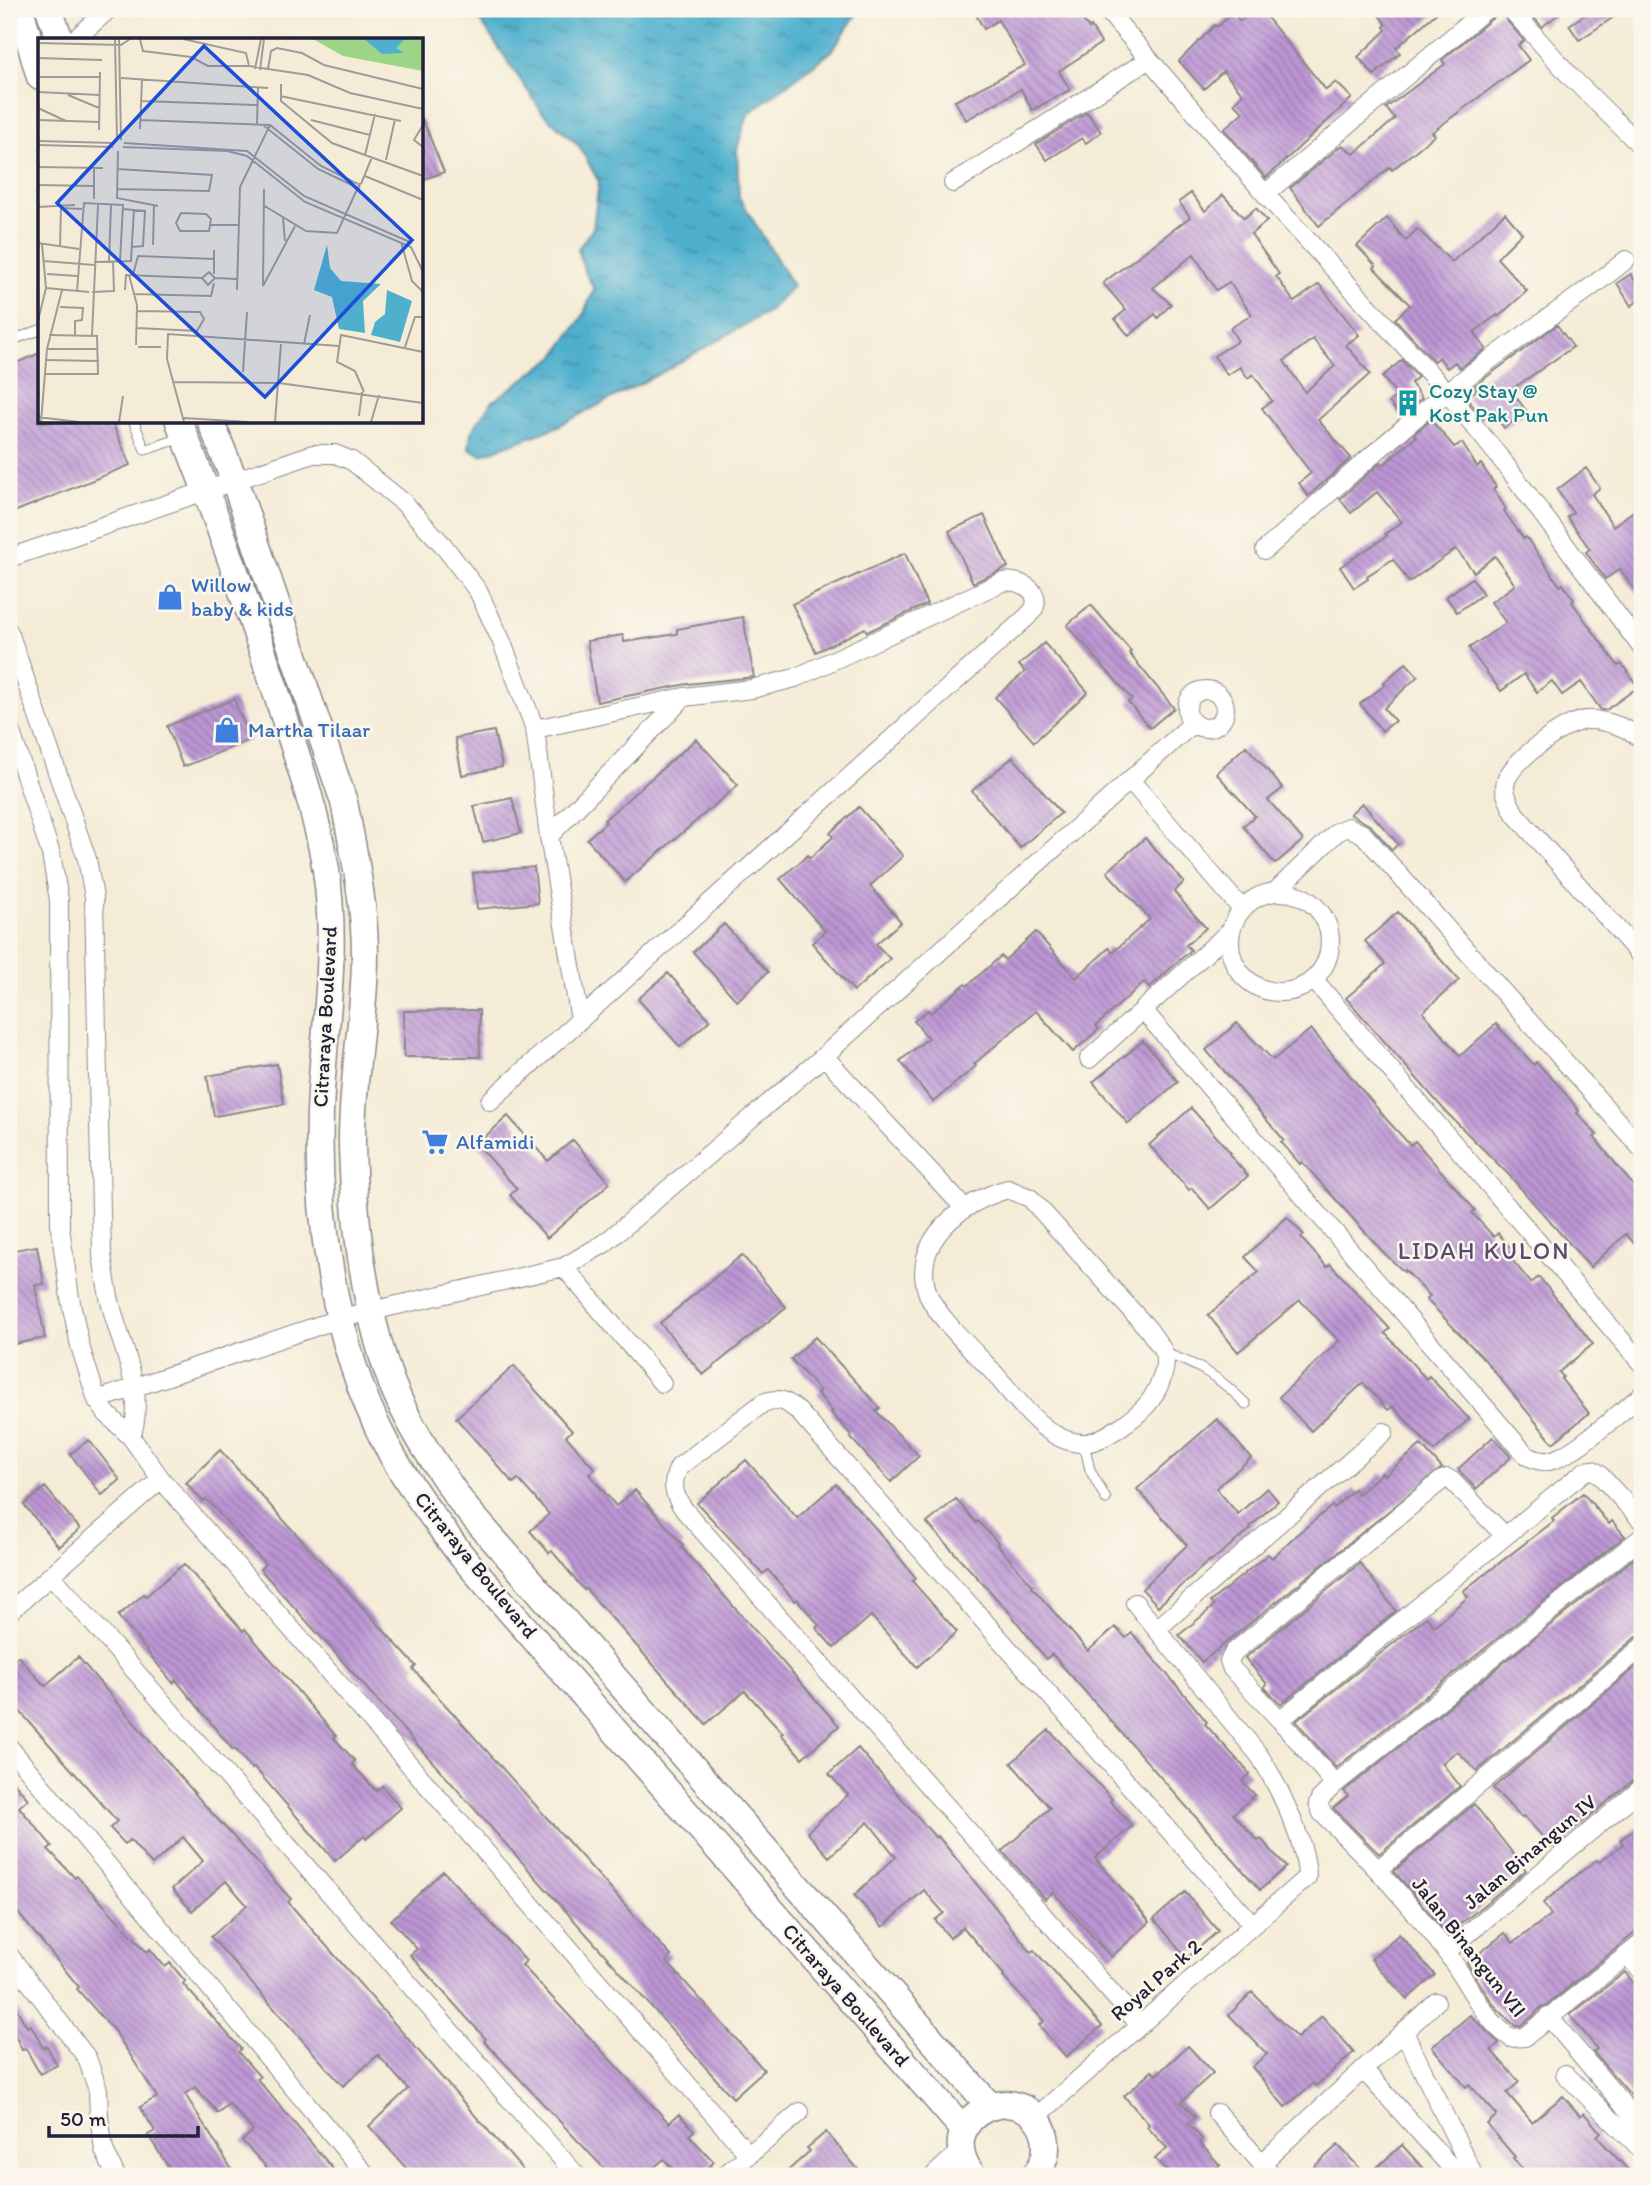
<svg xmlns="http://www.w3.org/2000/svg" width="1651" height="2185" viewBox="0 0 1651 2185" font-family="Itim,sans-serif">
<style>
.water{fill:url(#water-ripples);stroke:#386984;stroke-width:2}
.building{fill:url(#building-back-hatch);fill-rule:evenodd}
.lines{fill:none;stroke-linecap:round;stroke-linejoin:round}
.service-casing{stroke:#8b8789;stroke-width:11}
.minor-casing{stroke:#8b8789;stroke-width:20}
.tertiary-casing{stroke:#8b8789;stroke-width:25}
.secondary-casing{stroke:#8b8789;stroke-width:29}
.service{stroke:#fff;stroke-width:9}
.minor{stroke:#fff;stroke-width:18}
.tertiary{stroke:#fff;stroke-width:23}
.secondary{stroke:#fff;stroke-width:26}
.labels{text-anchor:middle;stroke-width:5;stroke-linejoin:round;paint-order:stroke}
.culture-label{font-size:21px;fill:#0d838f;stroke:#fbf7ec;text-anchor:start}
.shop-label{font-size:21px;fill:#366cbe;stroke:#fbf7ec;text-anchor:start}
.street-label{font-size:21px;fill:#22223b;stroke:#fbf7ec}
.quarter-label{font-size:24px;letter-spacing:2px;fill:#584b71;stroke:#fbf7ec}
.inset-road{fill:none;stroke:#a09b99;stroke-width:2}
.view{fill:#1d4ed8;fill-opacity:0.15;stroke:#1d4ed8;stroke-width:3.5}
.inset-edge{fill:none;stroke:#22223b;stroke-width:3.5}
</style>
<defs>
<pattern id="water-ripples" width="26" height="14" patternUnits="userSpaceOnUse" patternTransform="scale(1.75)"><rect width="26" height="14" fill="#4fb0ce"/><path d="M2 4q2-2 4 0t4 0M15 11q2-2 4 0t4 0" fill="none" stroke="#418fa8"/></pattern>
<pattern id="building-back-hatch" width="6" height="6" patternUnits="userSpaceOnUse" patternTransform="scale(1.75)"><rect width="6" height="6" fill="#bc96d4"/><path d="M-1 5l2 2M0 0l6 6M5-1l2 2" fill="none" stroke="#987aad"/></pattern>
</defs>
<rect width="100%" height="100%" fill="#fbf7ec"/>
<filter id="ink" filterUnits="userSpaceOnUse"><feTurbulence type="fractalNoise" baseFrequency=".0143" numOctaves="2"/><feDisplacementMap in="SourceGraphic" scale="14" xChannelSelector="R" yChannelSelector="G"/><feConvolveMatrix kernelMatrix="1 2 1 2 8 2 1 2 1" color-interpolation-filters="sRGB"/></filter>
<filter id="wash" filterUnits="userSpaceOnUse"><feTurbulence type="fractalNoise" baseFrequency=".00686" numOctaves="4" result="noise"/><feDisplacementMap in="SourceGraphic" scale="28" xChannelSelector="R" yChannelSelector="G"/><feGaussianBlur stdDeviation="1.57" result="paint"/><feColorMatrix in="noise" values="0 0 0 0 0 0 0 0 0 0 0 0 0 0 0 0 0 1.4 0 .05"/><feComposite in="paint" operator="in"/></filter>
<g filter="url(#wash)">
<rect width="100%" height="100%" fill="#f4ecd7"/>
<path class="water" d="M467,9H860L831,52L748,114L737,149L739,197L793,286L769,311L659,374L552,429L481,455L469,448L471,432L492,402L555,356L583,316L594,289L584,270L578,249L593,228L599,182L579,146L542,112L482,23Z"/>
<g id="blocks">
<path class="building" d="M987,9H1076L1089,29L1091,27L1101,43L1059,71L1070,90L1032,110L1021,89L966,120L955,101L1025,65L998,20L984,29L976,15Z
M1254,9H1260L1326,90L1336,82L1352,98L1266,178L1224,129L1243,112L1234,103L1243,94L1223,71L1204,89L1179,61L1215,25L1217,27L1233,13L1240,21Z
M1375,9H1441L1396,48L1400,53L1374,75L1358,57L1386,30L1384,27L1386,25Z
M1526,9H1565L1542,27Z
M1594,9H1626L1579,40L1569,25Z
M1500,12L1524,41L1518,45L1529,60L1432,132L1435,135L1392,170L1390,167L1319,226L1290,188L1342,145L1354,154L1395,119L1386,108L1445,64L1442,60Z
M1087,112L1101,132L1086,143L1082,138L1047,160L1036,144Z
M422,118L444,172L422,180Z
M1191,193L1205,211L1223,195L1244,218L1256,208L1267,221L1251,234L1279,274L1276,276L1294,302L1319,284L1359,335L1346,345L1370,374L1318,420L1351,458L1308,496L1299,483L1311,473L1262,408L1272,401L1253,374L1248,378L1240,367L1227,375L1214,356L1238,341L1230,328L1252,315L1229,282L1216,290L1194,254L1153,288L1171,304L1158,318L1155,314L1129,336L1115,319L1126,310L1103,283L1190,217L1179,202ZM1313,339L1335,366L1305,392L1284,361Z
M1505,213L1522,233L1497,258L1527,291L1498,317L1497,315L1474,332L1486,349L1460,368L1455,362L1447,368L1439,357L1434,361L1395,319L1410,305L1374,268L1376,266L1357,246L1387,218L1406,241L1417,229L1452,262Z
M1631,274L1642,292V298L1631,306L1617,283Z
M1557,325L1573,347L1511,390L1527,412L1504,428L1492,412L1483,419L1466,397L1477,390L1474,386Z
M40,353V422H112L130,465L9,514V366Z
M1402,360L1418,377L1411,383L1422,398L1400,416L1389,402L1398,395L1382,377Z
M1431,420L1454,447L1462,443L1477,467L1481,464L1496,487L1493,489L1506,509L1504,511L1524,539L1526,537L1560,586L1563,584L1574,600L1572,602L1618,666L1622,664L1638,687L1606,710H1601L1581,682L1562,695L1552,681L1537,692L1524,674L1501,691L1475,657L1469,648L1506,623L1491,602L1515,585L1495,556L1474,572L1456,549L1409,582L1393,559L1367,576L1368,579L1354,588L1340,567L1387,536L1385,534L1402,522L1377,492L1351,513L1340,499L1381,462L1383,465L1416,437L1414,434Z
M1586,468L1600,488L1592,494L1613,526L1642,505V600L1620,569L1605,579L1586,552L1590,549L1567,517L1573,513L1557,490Z
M984,515L1008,567L973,583L949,531Z
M905,553L927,604L867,632L865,628L816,652L792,604Z
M1472,578L1483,594L1457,612L1446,597Z
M1091,605L1131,651L1129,653L1174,708L1150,728L1128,702L1132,699L1067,625Z
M743,617L754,677L687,684L597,702L587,641L623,635L624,642L677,634V629Z
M1044,643L1088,692L1034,742L995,697L1025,672L1019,665Z
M1406,663L1418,676L1384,708L1395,721L1382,731L1360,704L1385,685L1383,683Z
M234,699L250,740L183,767L167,726Z
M494,731L502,767L462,775L455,738Z
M696,739L738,785L625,882L587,839L606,822L604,820Z
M1246,746L1283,788L1268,800L1303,840L1275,864L1243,826L1255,816L1216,773Z
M1013,757L1061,813L1020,848L972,791Z
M512,798L521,833L483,842L474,806Z
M1362,803L1398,844L1392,850L1371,826L1350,814Z
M859,807L903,856L870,886L901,922L876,944L890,959L854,991L812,943L825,931L780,879L808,855L810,858L833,837L830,833Z
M1145,838L1184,882L1174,892L1206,928L1186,945L1191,950L1149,988L1144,982L1096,1026L1099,1029L1073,1052L1036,1011L974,1064L976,1066L933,1102L900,1061L928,1038L914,1021L928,1010L931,1013L965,984L967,986L1001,956L1005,960L1036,932L1076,978L1109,948L1113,952L1150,919L1107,872Z
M534,867L538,903L477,909L473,873Z
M1398,912L1459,980L1423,1012L1460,1056L1496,1024L1534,1065L1536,1062L1561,1088L1579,1111L1577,1113L1597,1135L1594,1137L1642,1196V1252L1626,1234L1590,1267L1509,1175L1448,1114L1346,998L1385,964L1365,941Z
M724,924L768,972L737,1001L693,952Z
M668,973L710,1020L680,1047L638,999Z
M479,1010L480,1057H404V1011Z
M1237,1023L1273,1060L1311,1029L1387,1120L1410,1145L1415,1141L1475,1210L1472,1213L1494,1237L1498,1233L1513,1251L1508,1255L1531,1283L1539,1277L1593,1344L1559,1372L1563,1377L1561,1379L1589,1413L1553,1443L1485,1360L1426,1299L1430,1296L1405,1270L1404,1272L1383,1252L1302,1162L1300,1164L1281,1142L1284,1140L1206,1050Z
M1143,1041L1178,1082L1128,1124L1093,1082Z
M277,1064L284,1104L214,1116L207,1076Z
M1191,1108L1231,1153L1229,1154L1248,1176L1210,1209L1192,1188L1189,1190L1149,1145Z
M508,1116L548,1161L573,1140L610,1183L547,1238L510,1195L517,1189L477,1144Z
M1287,1217L1304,1235L1301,1238L1327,1267L1330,1264L1390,1329L1385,1333L1426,1379L1429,1376L1469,1419L1434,1451L1393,1406L1388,1410L1363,1383L1311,1431L1279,1397L1339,1341L1300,1300L1238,1352L1208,1315L1259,1272L1245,1257Z
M37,1246L44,1284L35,1285L45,1338L9,1345V1251Z
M742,1255L786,1307L703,1375L660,1323Z
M815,1337L880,1408L876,1411L919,1456L891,1482L850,1437L852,1436L831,1413L833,1412L817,1393L820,1391L791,1359Z
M514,1366L572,1431L566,1436L595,1469L589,1474L616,1506L635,1490L683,1545L681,1547L839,1726L802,1758L781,1734L783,1733L745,1691L706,1724L586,1589L584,1590L552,1551L549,1553L530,1531L549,1514L518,1479L513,1483L456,1418Z
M1217,1419L1251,1458L1216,1488L1238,1514L1267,1488L1278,1501L1250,1527L1251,1529L1211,1561L1210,1560L1158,1606L1142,1589L1187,1545L1137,1489Z
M1493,1437L1511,1457L1476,1489L1458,1469Z
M89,1440L120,1480L102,1495L70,1454Z
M1421,1445L1442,1468L1202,1662L1179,1635L1214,1606L1210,1602L1268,1554L1272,1558L1295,1536L1332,1506L1334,1508L1354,1489L1358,1494L1382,1473L1384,1476Z
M220,1450L416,1666L413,1669L671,1956L666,1961L764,2070L733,2098L260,1569L265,1564L206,1499L203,1501L186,1483Z
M746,1460L797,1518L836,1484L878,1531L916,1578L912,1581L957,1632L917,1667L871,1616L834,1648L816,1628L819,1625L797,1599L795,1601L768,1570L763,1574L697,1503Z
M45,1487L80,1529L59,1547L24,1505Z
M1583,1493L1609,1524L1612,1521L1625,1536L1336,1768L1296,1721L1426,1617L1434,1626L1468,1597L1463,1591L1554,1521L1552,1518Z
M956,1499L976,1523L978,1521L998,1543L997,1545L1033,1586L1032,1587L1088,1651L1115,1627L1126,1638L1132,1633L1189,1700L1207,1722L1205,1724L1250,1774L1242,1781L1255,1795L1233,1814L1258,1841L1261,1839L1286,1867L1260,1890L1052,1654L1046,1659L1009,1612L927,1523Z
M1639,1554L1642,1559V1636L1635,1638L1477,1771L1457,1751L1442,1763L1460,1786L1379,1854L1333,1808L1348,1796L1344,1791Z
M1360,1563L1396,1611L1281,1704L1264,1687L1267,1684L1245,1658Z
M184,1564L243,1631L245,1629L336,1736L334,1738L355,1761L352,1764L376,1791L382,1786L401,1808L366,1839L364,1836L335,1861L254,1767L252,1769L235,1749L233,1750L176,1680L173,1683L118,1616L144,1594L146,1596Z
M18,1656L45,1686L78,1657L209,1810L291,1899L288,1902L528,2176H413L369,2126L408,2089L378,2055L343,2086L271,2005L211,1937L247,1905L226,1881L192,1911L172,1889L203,1861L183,1837L152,1865L130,1840L125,1844L110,1828L117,1821L9,1699V1665Z
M1642,1662V1777L1635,1779L1552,1847L1524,1816L1522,1818L1493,1788Z
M1049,1730L1112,1799L1110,1801L1132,1826L1095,1858L1150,1922L1111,1957L1053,1892L1045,1899L1002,1851L1050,1808L1011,1763Z
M858,1748L936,1838L938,1836L1031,1952L1034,1950L1102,2026L1066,2057L1039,2025L1044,2021L1003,1977L1004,1975L963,1927L950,1938L935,1920L944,1913L924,1890L883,1927L854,1895L896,1857L868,1822L829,1857L807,1832L848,1795L829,1774Z
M9,1777L28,1799L19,1807L52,1846L48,1849L75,1878L77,1876L147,1952L150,1949L165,1967L170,1963L185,1981L183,1984L241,2049L238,2052L260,2077L257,2079L339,2176H275L242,2141L253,2131L229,2103L218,2113L195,2087L185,2094L236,2176H174L148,2135L155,2131L140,2107L157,2097L116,2033L77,1989L79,1987L9,1902Z
M1474,1804L1526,1870L1468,1918L1446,1933L1394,1871Z
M1642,1824V1927L1547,2005L1541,2007L1534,2015L1520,2026H1515L1493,2004L1467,1963L1505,1933L1513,1943L1551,1915L1543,1903L1588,1866L1597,1860L1599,1862L1623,1844L1620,1840Z
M443,1871L526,1961L522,1965L669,2123L679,2114L694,2131L689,2135L714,2162L699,2176H679L664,2159L644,2176H611L484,2041L486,2039L410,1955L417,1949L391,1920Z
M1185,1892L1218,1931L1187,1958L1154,1919Z
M1399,1934L1435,1975L1407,1999L1371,1959Z
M1625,1972L1642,1994V2108L1593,2052L1597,2049L1570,2015Z
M1252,1992L1297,2038L1322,2016L1354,2052L1316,2086L1314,2083L1285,2107L1252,2067L1267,2054L1229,2015Z
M9,1995L27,2027L31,2025L43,2048L47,2046L57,2065L40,2074L26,2049L22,2050L9,2023Z
M1470,2015L1499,2043L1491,2050L1519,2082L1507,2093L1532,2122L1563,2096L1580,2116L1584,2113L1601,2133L1597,2137L1634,2176H1528L1513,2158L1515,2157L1487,2124L1497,2115L1469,2084L1466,2087L1432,2047Z
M1188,2046L1213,2073L1181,2102L1195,2117L1188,2123L1202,2139L1199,2142L1220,2165L1209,2176H1172L1155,2159L1167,2148L1147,2127L1149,2124L1124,2096L1152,2071L1156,2075Z
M826,2132L864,2176H782L810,2151L807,2148Z
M1338,2145L1367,2176L1402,2145L1430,2176H1304Z"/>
</g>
</g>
<g filter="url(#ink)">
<use href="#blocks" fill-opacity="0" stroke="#8b8789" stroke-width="2"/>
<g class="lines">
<g class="service-casing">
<path id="service" d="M9,341L40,330
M134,422L145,450L181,438
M1164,1353C1200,1365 1219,1377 1246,1404
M1084,1443L1090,1470L1106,1499"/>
</g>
<g class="minor-casing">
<path id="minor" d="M1106,9L1265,194L1447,392L1505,464L1642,648
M1511,9L1570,76L1642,147
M74,40L109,9
M953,183L1148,60
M1265,194L1486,9
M1265,550C1326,497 1386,440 1450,390C1508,344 1569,306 1626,260
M9,558L313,454H335L352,461L404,503L443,545L478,591L501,640L535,729L549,836L580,1020
M9,632L87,859L94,897L102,1255C105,1273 107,1292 112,1309C123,1351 146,1395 131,1437
M1187 709a19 19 0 1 1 38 0a19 19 0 1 1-38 0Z
M9,726L51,854L59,900L60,1227L70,1298L80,1346L97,1400L107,1414L131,1437L161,1479L749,2155
M1642,740C1630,728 1604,719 1586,720C1565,722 1517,758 1507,778C1501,790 1510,803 1515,814L1642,957
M1130,780L1241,908
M549,836L684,697
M1277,890L1337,832L1348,827L1363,834L1642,1149
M1230 942a50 50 0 1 1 100 0a50 50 0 1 1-100 0Z
M1314,980L1642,1364
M1143,1010L1527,1456C1536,1460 1544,1463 1553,1460C1577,1452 1620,1412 1642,1395
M824,1056L964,1208
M1089,1059L1229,932
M490,1101L1028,616C1030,613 1034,610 1035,606C1040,587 1016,580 1002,582L795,678L752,689L684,697L535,729
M1008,1189L1030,1198L1149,1330C1153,1337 1161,1345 1164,1353C1168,1367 1160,1386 1152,1398C1142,1414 1101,1444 1082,1443C1044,1442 1016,1397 993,1372C976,1353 936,1316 928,1294C909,1241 963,1201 1008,1189Z
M564,1267L662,1383
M97,1400L341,1318L564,1267L605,1243L824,1056L1193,723
M1642,1537L1335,1784L1320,1799L1318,1804L1322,1813C1367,1857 1410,1902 1447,1953C1466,1979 1484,2021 1511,2038L1525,2037L1642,1943
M51,1575L577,2176
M9,1612L161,1479
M1158,1628L1384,1432
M1280,1720L1585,1471L1593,1470L1599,1474L1642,1521
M9,1747L367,2176
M1335,1784L1280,1720L1232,1669L1229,1661L1234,1652L1442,1480L1447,1478L1452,1481L1505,1536
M1379,1869L1642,1647
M1446,1952L1642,1788
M9,1955L87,2058L98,2090L99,2116L104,2150L116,2176
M1627,1955L1642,1972
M1548,2016L1642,2127
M1140,2025L686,1512C674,1497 670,1485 679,1467L763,1403C779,1397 785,1400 798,1411L1253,1925
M1404,2032L1474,2176
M1363,2069L1459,2176
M1565,2074L1642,2150
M1217,2113L1273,2176
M1035,2118L1307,1877C1306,1841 1278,1785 1259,1755L1135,1603
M1261,2164L1436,2002
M724,2176L800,2112"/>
</g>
<g class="tertiary-casing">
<path id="tertiary" d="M937,2176L961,2154"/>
</g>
<g class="secondary-casing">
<path id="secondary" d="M20,9L40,77
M49,9L60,40
M179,422C215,510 246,601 276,692C295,750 316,810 326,870C337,945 326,1017 321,1091C314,1208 332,1342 387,1446C408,1485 435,1520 461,1555L964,2130
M211,422L235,482L344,802C354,853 365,903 365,955C365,1019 351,1082 352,1146C354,1219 363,1298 386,1367C402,1417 434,1463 464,1506L990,2106
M973,2176C926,2115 1028,2072 1045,2136C1048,2151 1044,2165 1034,2176"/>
</g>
<use href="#service" class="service"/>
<use href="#minor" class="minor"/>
<use href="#tertiary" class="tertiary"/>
<use href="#secondary" class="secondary"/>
</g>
</g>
<defs>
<g id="building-bare" transform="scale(2.1)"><path d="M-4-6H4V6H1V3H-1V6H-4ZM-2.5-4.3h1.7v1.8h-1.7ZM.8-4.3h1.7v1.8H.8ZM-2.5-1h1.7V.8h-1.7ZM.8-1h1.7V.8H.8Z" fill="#0f9aa8" stroke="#fbf7ec" stroke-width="2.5" paint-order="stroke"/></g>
<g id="shop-bare" transform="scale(2.1)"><path d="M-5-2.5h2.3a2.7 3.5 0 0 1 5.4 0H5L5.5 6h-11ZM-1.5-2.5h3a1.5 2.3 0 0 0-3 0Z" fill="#3f7fe0" stroke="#fbf7ec" stroke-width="2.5" paint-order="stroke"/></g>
<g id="supermarket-bare" transform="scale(2.1)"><path d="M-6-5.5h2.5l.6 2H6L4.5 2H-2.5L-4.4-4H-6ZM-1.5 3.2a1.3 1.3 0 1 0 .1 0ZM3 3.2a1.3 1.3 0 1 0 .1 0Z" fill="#3f7fe0" stroke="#fbf7ec" stroke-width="2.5" paint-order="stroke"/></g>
</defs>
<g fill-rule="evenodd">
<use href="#building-bare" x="1408" y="403"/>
<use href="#shop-bare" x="170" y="597"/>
<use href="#shop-bare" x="227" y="730"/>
<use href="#supermarket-bare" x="435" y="1142"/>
</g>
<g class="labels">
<g class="culture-label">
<text x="1429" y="398">Cozy Stay @<tspan x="1429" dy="24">Kost Pak Pun</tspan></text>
</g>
<g class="shop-label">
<text x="191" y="592">Willow<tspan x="191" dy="24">baby &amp; kids</tspan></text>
<text x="248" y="737">Martha Tilaar</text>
<text x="456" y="1149">Alfamidi</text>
</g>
<g class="street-label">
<text transform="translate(325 1017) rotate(-87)" y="7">Citraraya Boulevard</text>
<text transform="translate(476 1565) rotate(51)" y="7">Citraraya Boulevard</text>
<text transform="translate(1530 1852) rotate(-40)" y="7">Jalan Binangun IV</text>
<text transform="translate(1469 1947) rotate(52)" y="7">Jalan Binangun VII</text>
<text transform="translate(1156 1980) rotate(-41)" y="7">Royal Park 2</text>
<text transform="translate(846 1995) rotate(49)" y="7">Citraraya Boulevard</text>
</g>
<g class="quarter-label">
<text x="1484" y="1259">LIDAH KULON</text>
</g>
</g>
<g transform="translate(38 38)">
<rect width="385" height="385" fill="#f4ecd7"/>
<path d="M275,1H385V33L305,18Z" fill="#9dd586"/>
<path d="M326,1H367L358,10L366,15L344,16ZM289,207L292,230L303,243L343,246L325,263L327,295L301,291L294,259L276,252ZM349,252L374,263L362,304L333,297L337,284L347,276Z" fill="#4fb0ce"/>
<path class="inset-road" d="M77,1L79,102M81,1L83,102M102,1L105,13L153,19L170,28H211L208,15L145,1M0,5L83,7L92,1M0,20L64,22M211,28L230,31L233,13L239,10L264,15L286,27L385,51M217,31L223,1M230,31L270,37L312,55L385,71M222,32L226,1M0,39H62M83,40L230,50M243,46V63L294,105L385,138M0,54L62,57M30,57L61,70M242,58L363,83M103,63L219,67M0,70L28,83M0,82L61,84M102,82L232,87L283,128L320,146M273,82L332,97M219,86L220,49M225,87L280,131L318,149M385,87L376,102L385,109M102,91L104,42M61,92L62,34M0,103L75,105M86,105L209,113L266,158L374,205M0,107L75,109M85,109L189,113L209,118L267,164L373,209L385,234M80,113L79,160L120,168M327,117L337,76M348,122L357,81M0,129L65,130M327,138L385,162M323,146L334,119M0,147L56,148M79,151L171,153L174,137L80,131M226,151L225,248L257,188M56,161V130M225,167L268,193L299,195L322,145L321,151M0,169L37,167M85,171L107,173L105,208L94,209M143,175L168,176L173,181L171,193H142L138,185ZM245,180L247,203M173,187H200M363,204L374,243L385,254M0,205L41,211M115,207L116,168M22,208L23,170L44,171M6,223L56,227M71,223L73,167M56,224L93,223L96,171M9,236L39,238M176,236V212M91,237L99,267L98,307M95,237L100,218L176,221M177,240L170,247L164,240L171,234L177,240L199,241M8,250L51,254M87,252L88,237L164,240M199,252L202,149L232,87M39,253L46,165L85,167L82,223M54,254L76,253L75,223M95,256L173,258L176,245M22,269L45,270L44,282L37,283V297M0,283L8,250L4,206M99,290L159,293L166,281L162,274L99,273M54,297L60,167M266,306L272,277M100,309H123M367,309L377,279H385M10,311H60M7,322L61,323M205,334L209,274M6,336H60L59,298L11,297M135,344L241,345L385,365M326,354L317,333L299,324L303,297L385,314M321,378L324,354M0,379L41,384M146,380L210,384M3,384L9,311L24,252M81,384L85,358M146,384L129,321L130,296L301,308M237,384L243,306M333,384L341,357"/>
<path class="view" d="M166,8L374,202L227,359L19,165Z"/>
<rect width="385" height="385" class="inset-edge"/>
</g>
<rect width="1651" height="2185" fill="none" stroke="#fbf7ec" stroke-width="35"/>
<path d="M49 2126v10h149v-10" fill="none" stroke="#22223b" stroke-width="3.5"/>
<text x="60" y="2126" font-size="21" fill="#22223b" stroke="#fbf7ec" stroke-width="5" paint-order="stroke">50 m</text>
</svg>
